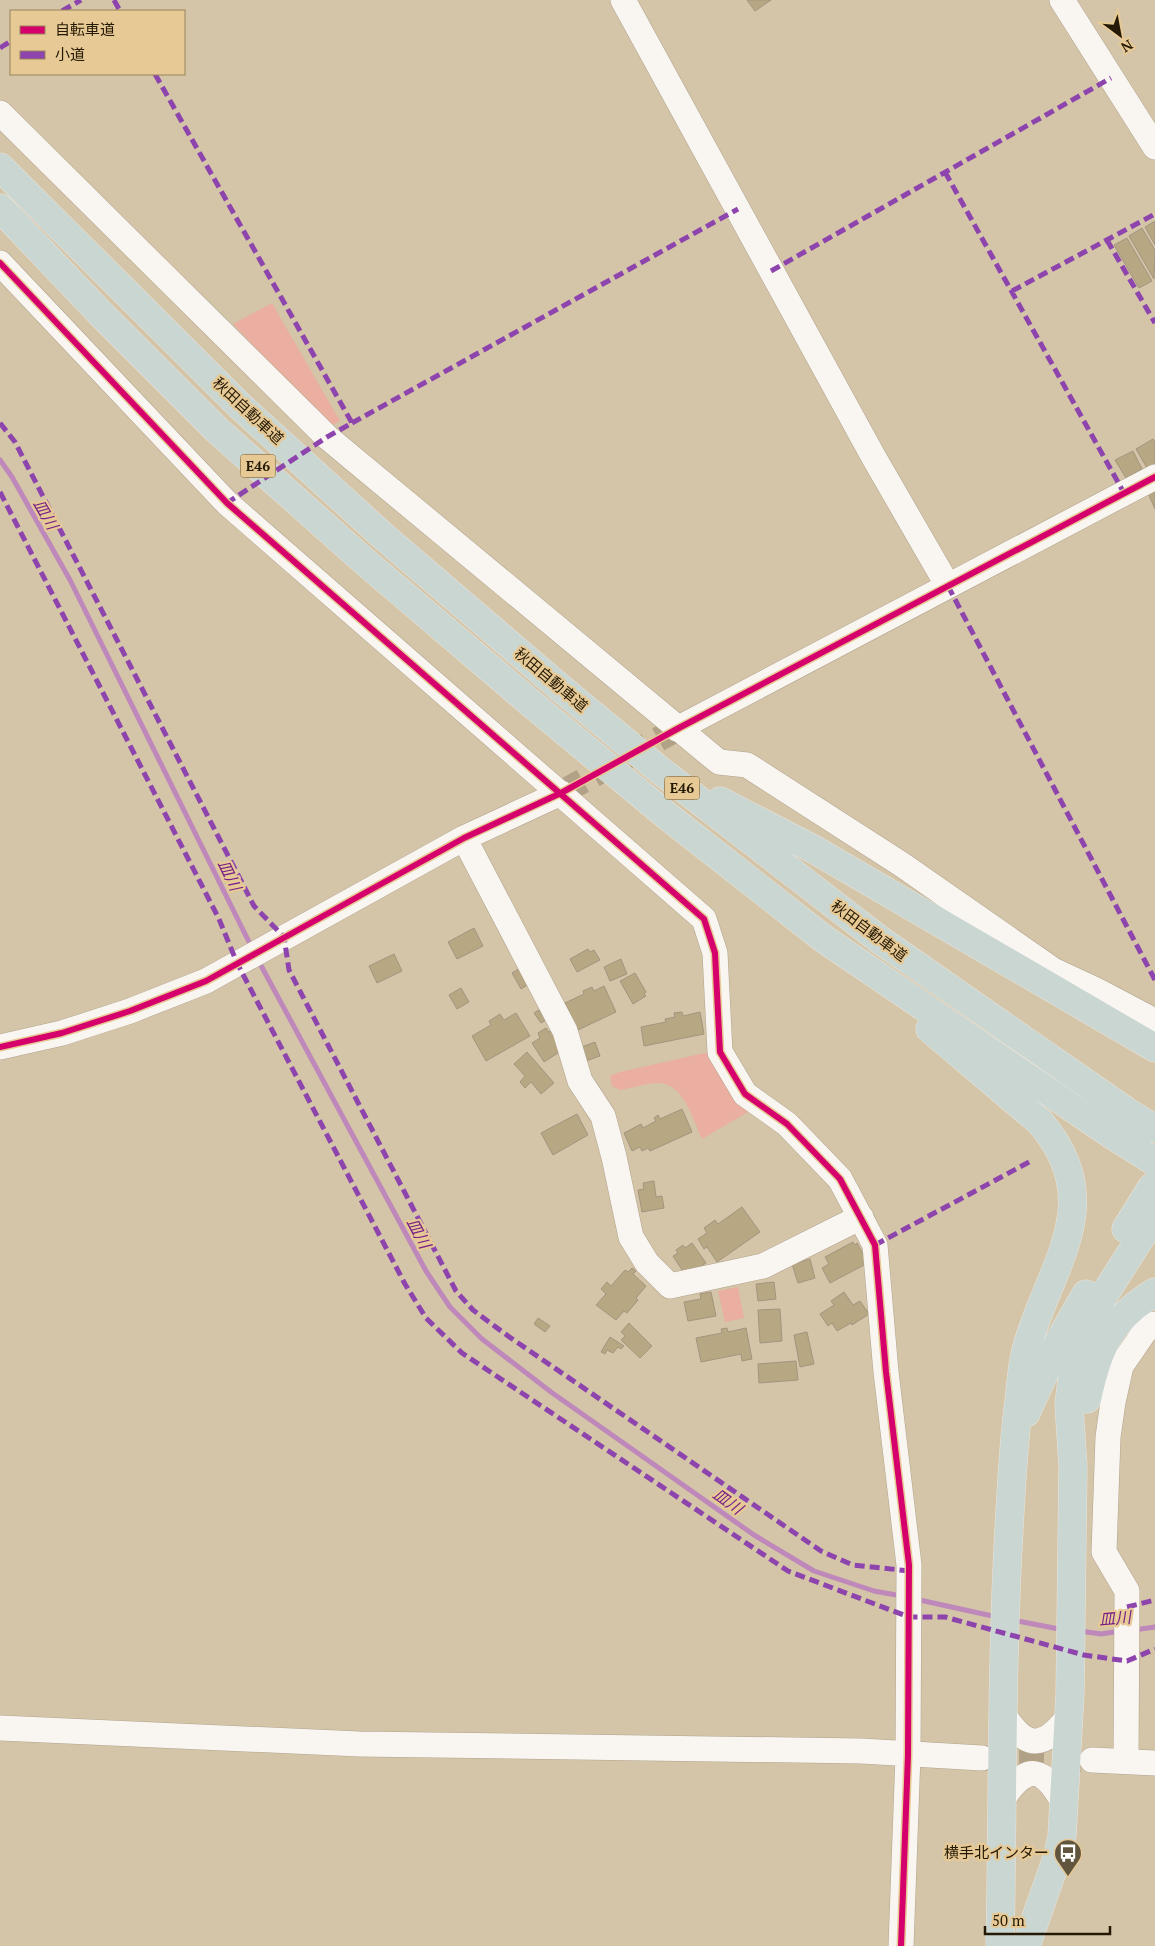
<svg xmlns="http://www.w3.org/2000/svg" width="1155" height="1946" viewBox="0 0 1155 1946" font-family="'PT Serif','Noto Sans JP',serif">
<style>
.green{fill:#eaafa1}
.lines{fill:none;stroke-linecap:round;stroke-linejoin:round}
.stream{stroke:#be88ba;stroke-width:5}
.building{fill:#b8a783;stroke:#a2957f}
.minor-tunnel{stroke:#b1a287;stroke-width:25;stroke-dasharray:25 12;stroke-linecap:butt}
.minor-casing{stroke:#b1a48d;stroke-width:26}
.highway-casing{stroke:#ece4d8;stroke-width:29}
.minor{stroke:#f9f6f2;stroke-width:25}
.highway{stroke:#cad6d2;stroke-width:28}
.quiet{stroke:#8e44ad;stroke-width:5;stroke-dasharray:10 5;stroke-linecap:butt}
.cycleway-casing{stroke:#e7c995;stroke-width:9}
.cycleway{stroke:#d6006c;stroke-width:6}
.labels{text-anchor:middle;stroke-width:4.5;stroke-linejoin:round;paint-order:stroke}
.shield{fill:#e7c995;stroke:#5e4e30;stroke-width:1}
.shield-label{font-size:14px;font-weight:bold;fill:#241904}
.street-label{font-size:15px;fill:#241904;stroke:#e7c995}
.poi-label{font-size:15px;fill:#241904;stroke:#e7c995;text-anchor:end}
.water-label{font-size:16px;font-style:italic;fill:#772188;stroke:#e7c995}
</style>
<rect width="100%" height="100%" fill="#d4c4a8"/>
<path class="green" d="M272,303L340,421L328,427L233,324Z
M709,1052L748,1112L702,1139C693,1120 684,1084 659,1083C646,1083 633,1088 620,1090L612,1086L610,1076L620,1072Z
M738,1287L744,1318L725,1322L718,1291Z"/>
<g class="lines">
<path class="stream" d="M0,460L12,477L70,580L252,948
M258,960L426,1271L450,1307L482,1339L551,1392L754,1535L814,1571L874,1591L902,1596
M915,1599L997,1617
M1013,1620L1064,1630
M1134,1630L1155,1627
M1080,1631L1101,1634L1121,1631"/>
</g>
<path class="building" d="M747,0H771L755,11Z
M1155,221V245L1145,227Z
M1142,228L1155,250L1154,279L1129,236Z
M1127,238L1152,281L1139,288L1114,245Z
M1153,439L1155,442V464L1147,468L1136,449Z
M1133,451L1142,469L1126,478L1115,460Z
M1155,490V509L1148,493Z
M474,928L483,946L457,959L448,942Z
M588,949L590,952L594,950L600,960L577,972L570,959Z
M394,954L402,971L377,983L369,966Z
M621,959L627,974L610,981L604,967Z
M522,967L532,982L521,989L512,973Z
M635,973L646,992L644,994L646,996L633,1004L620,981Z
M604,986L616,1012L578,1030L565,1003L584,994L583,991L592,987L594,991Z
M461,988L469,1002L457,1009L449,995Z
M539,1010L546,1020L541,1023L534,1013Z
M682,1012L683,1016L700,1012L704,1034L644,1046L641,1027L666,1022L665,1019L675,1017L674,1013Z
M516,1013L530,1036L486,1061L472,1036L491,1025L489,1021L500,1014L504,1020Z
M546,1028L549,1032L552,1031L564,1049L544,1062L532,1043L540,1038L538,1033Z
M595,1042L600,1056L583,1062L579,1048Z
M527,1052L554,1083L541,1094L531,1082L525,1088L520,1082L525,1076L514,1064Z
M682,1109L692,1132L650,1151L648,1148L642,1151L640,1147L632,1151L624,1133L641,1124L643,1128L656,1121L654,1118L658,1115L660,1119Z
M577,1114L588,1135L553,1155L541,1133Z
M654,1181L656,1197L662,1196L664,1208L642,1212L638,1190L644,1189L643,1183Z
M742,1207L760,1232L717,1262L707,1247L704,1249L698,1239L707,1233L704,1228L715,1220L718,1224Z
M853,1242L855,1245L857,1243L868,1263L830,1283L822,1268L829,1264L825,1257Z
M692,1243L706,1263L694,1271L692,1268L684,1273L673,1256L678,1253L676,1250L683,1245L685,1248Z
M810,1259L815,1278L798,1283L792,1264Z
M632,1268L636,1271L633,1274L646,1286L636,1298L638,1300L627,1313L624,1311L616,1320L596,1305L606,1294L601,1289L607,1282L611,1286L625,1270L628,1272Z
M774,1282L776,1299L758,1301L756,1284Z
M711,1292L716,1316L688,1321L684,1302L701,1299L700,1294Z
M844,1292L853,1305L860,1301L869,1314L852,1325L851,1323L837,1331L832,1323L828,1326L820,1314L834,1305L831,1301Z
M780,1309L782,1341L760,1343L758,1310Z
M538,1318L550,1326L545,1332L534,1324Z
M629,1323L652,1346L640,1358L621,1340L625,1336L621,1332Z
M727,1328L728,1332L746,1328L752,1359L742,1361L741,1354L701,1362L696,1338L722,1333L721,1329Z
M807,1332L814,1364L800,1367L794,1335Z
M610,1337L624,1346L621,1349L618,1347L613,1353L607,1350L605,1354L601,1352Z
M796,1361L798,1380L759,1383L758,1364Z"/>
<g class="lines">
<path class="minor-tunnel" d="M561,793L677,729
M982,1758L1087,1760"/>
<g class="minor-casing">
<path id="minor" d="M623,0L873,456L948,586
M1062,0L1155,147
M0,113L327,437L719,762L747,765L901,864L1053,970L1096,990L1155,1021
M0,263L227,503L704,919L715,953L720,1052L745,1094L787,1124L840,1179L875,1245L886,1372L909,1565L908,1755L901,1946
M677,729L1155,477
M464,838L565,1031L580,1081L603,1116L614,1157L631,1237L647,1263L670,1286L763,1266L861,1217
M0,1047L62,1033L130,1011L206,981L464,838L561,793
M1004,1715C1027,1751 1044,1748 1069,1716
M0,1728L359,1744L861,1751L982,1758
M1092,1760L1155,1763
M1126,1761L1127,1591L1104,1552L1108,1437L1113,1402L1121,1366L1145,1331L1155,1324
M1003,1799C1028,1761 1044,1768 1064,1804"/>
</g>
<g class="highway-casing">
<path id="highway" d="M0,167L240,406L383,536L558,686L657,768L880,940L1126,1111L1155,1129
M0,208L101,314L217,430L364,561L533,705L666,815L824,939L1112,1135L1155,1162
M720,801L815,850L1155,1048
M930,1029L1040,1122C1108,1201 1052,1263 1028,1343C1022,1362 1021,1382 1019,1401C1014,1438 1012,1474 1010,1511C1001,1655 1003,1801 1000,1946
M1126,1229L1152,1187
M1087,1399C1098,1348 1109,1320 1155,1292
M1026,1413L1059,1341L1086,1294
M1026,1946L1058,1855L1062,1836L1070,1694L1073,1466L1069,1405L1072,1379L1087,1328L1099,1303L1155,1215"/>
</g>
<use href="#minor" class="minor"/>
<use href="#highway" class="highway"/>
<path class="quiet" d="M114,0L120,11
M62,11L81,0
M0,48L11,41
M155,74L352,423L327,437L227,503
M945,172L1124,493
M1107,240L1155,323
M771,271L1111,78
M1012,291L1155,214
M0,423L15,442L254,906L284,937L289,970L456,1291L473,1310L508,1336L821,1551L853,1565L910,1571
M352,423L738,209
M0,492L219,919L237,963L405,1284L426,1318L462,1353L788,1571L909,1617H945L1084,1655L1127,1661L1155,1649
M948,586L1155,980
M875,1245L1031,1161
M1127,1607L1155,1600"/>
<g class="cycleway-casing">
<path id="cycleway" d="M0,263L227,503L704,919L715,953L720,1052L745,1094L787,1124L840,1179L875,1245L886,1372L909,1565L908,1755L901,1946
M0,1047L62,1033L130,1011L206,981L464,838L561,793L677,729L1155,477"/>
</g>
<use href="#cycleway" class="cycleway"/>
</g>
<defs>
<g id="bus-pin" transform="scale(1.4375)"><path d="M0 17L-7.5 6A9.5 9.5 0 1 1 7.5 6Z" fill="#62553d" stroke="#e7c995"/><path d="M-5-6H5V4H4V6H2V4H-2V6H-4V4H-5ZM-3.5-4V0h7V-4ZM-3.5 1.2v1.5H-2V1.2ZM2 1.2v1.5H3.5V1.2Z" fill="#fff"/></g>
</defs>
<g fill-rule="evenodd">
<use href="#bus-pin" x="1068" y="1853"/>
</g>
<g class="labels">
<g class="shield">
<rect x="240.5" y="454.5" width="35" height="23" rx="4"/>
<rect x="664.5" y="776.5" width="35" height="23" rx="4"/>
</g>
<g class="shield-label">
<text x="258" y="471">E46</text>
<text x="682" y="793">E46</text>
</g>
<g class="street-label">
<text transform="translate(248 411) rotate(43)" y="5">秋田自動車道</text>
<text transform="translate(551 680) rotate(40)" y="5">秋田自動車道</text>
<text transform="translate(869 931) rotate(37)" y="5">秋田自動車道</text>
</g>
<g class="poi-label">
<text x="1049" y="1858">横手北インター</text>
</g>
<g class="water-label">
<text transform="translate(46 514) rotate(60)" y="6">皿川</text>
<text transform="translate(230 875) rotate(64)" y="6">皿川</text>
<text transform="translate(419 1233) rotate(62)" y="6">皿川</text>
<text transform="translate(728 1501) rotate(35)" y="6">皿川</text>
<text transform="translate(1115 1618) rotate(-5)" y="6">皿川</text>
</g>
</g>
<rect x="10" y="10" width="175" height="65" fill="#e7c995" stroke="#99835b"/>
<rect x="20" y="26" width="25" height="8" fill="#d6006c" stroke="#99835b"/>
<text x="55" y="35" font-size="15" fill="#241904">自転車道</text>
<rect x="20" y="51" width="25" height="8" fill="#8e44ad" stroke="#99835b"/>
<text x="55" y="60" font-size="15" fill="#241904">小道</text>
<g transform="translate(1120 35) rotate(148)" stroke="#e7c995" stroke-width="4" paint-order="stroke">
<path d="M0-4L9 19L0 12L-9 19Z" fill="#241904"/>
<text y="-8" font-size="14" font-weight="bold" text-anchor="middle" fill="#241904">N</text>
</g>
<path d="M985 1926v8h125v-8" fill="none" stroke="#241904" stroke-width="2.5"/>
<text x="992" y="1926" font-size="15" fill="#241904" stroke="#e7c995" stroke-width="4" paint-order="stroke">50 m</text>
</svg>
